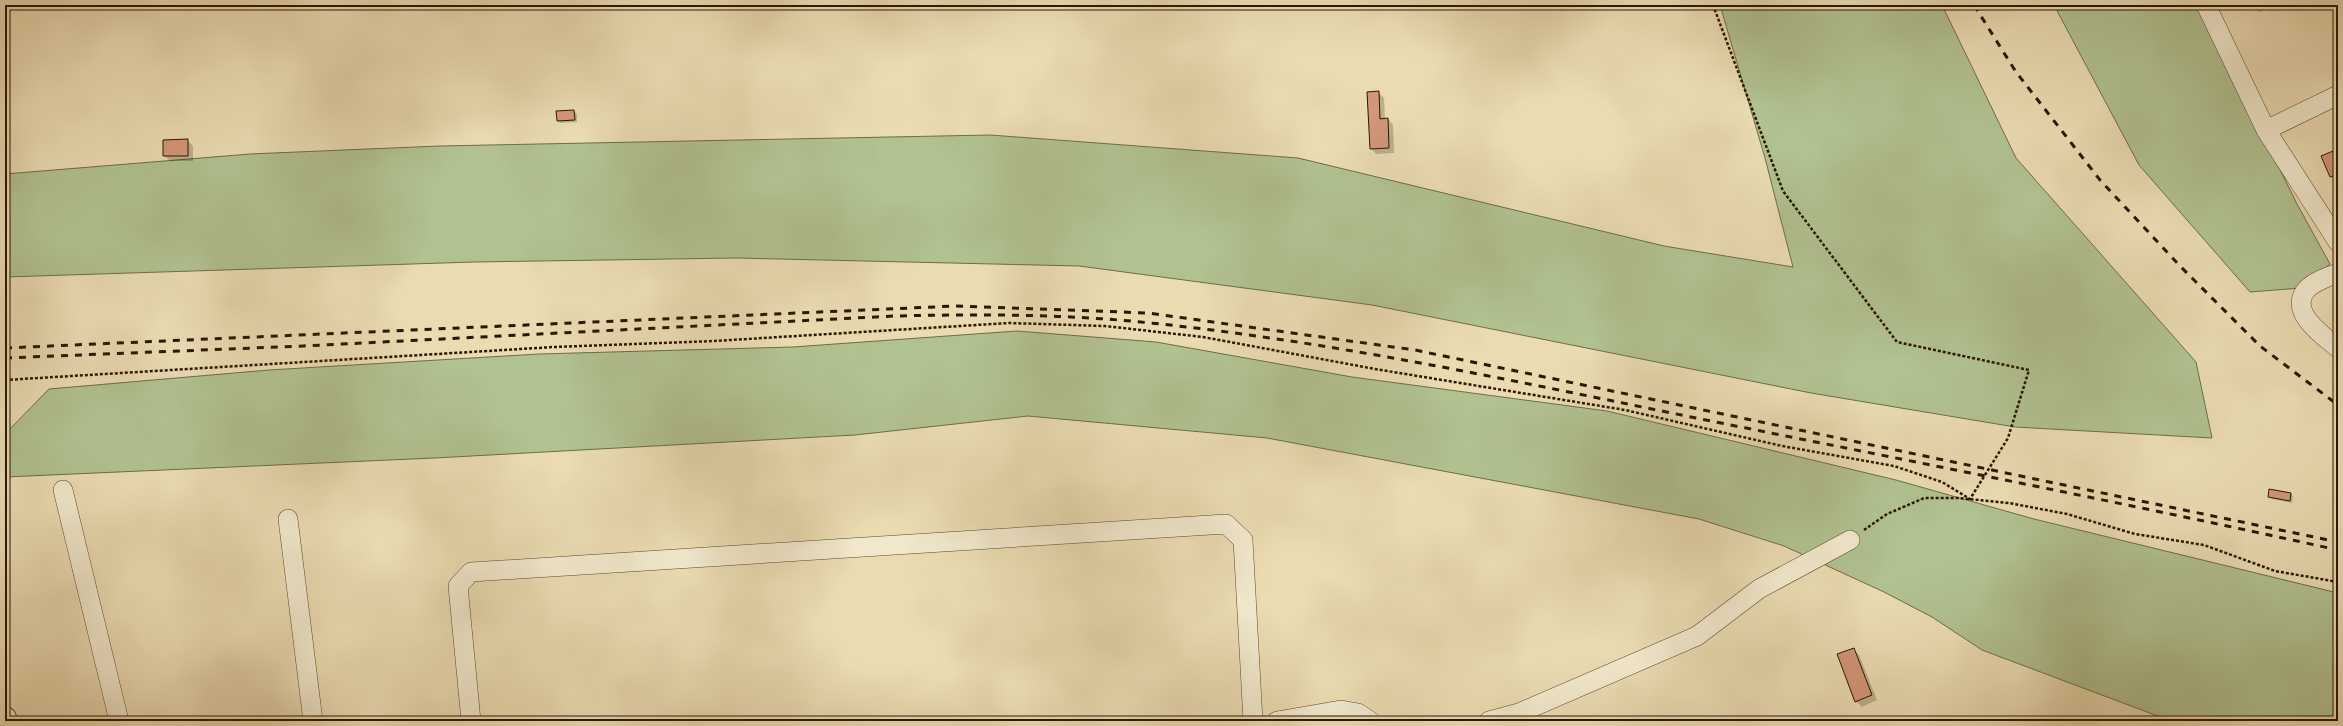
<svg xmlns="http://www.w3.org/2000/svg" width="2343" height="726" viewBox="0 0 2343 726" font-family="Alegreya,serif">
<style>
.green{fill:#b1c190;stroke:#6e6c48}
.shadow{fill:#0003}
.building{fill:#d29779;stroke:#2b1600}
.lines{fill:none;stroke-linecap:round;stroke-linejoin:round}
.minor-casing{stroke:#5b472c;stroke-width:20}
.tertiary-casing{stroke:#5b472c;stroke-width:24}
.path{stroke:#2b1600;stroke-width:2.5;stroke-dasharray:3 2;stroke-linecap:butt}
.minor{stroke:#f1e8cc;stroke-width:19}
.tertiary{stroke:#f1e8cc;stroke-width:22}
.rail{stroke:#2b1600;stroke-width:3;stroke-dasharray:7 7;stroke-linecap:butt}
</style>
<rect width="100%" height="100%" fill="#eadbb1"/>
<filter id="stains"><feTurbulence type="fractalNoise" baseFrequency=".005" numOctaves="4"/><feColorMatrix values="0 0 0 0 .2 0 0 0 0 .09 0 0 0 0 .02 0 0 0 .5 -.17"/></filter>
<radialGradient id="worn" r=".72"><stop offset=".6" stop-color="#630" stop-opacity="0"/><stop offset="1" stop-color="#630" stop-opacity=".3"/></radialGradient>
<path class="green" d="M1720,5H1942L2016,158L2196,362L2212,438L2015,427L1811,393L1372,305L1079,266L736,258L474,262L5,277V174L250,154L439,146L990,135L1298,158L1664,246L1793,267L1765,158Z
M2054,5H2199L2297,204L2330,264L2301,288L2250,292L2139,165Z
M1017,331L1156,342L1352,377L1607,411L1896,480L2034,519L2338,593V721H2171L1982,650L1932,617L1884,592L1784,546L1699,519L1267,438L1028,416L855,435L435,458L5,477V434L49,389L269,370L539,354L793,347Z"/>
<path class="shadow" d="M2253,5H2276L2277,8L2270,11L2267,8L2260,12Z
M1378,92L1384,98L1385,119H1388L1393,125L1394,153L1376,154L1371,148Z
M574,111L577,114V122L560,123L558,121Z
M187,140L193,146V161H170L164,155Z
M2338,150V181L2336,182L2330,176Z
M2291,494L2293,496L2292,503L2272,499L2269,496Z
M1853,649L1859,655L1877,700L1862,707L1856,701Z"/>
<path class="building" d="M1379,91L1380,119L1388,118L1389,148L1370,149L1367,92Z
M574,110L575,120L557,121L556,111Z
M188,139V156H163V140Z
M2338,149V174L2330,177L2321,156Z
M2269,489L2291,493L2290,501L2268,497Z
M1854,648L1872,695L1855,702L1837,654Z"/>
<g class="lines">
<g class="minor-casing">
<path id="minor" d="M2206,5L2266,130L2338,242
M2266,130L2338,95
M2338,273C2328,277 2315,281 2307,289C2287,311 2323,336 2338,348
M63,490L119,721
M288,519L313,721
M471,721L458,586L471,572L1226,524L1243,540L1253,721
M1277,721L1341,710L1358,713L1370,721
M1489,721L1519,713L1697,636L1759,589L1850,540"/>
</g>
<g class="tertiary-casing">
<path id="tertiary" d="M5,718L6,721"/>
</g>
<path class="path" d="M5,380L554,347L714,341L1009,323L1105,326L1203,337L1375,369L1625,410L1782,446L1894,466L1942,482L1970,499L2008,438L2029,370L1897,342L1783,191L1713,5
M1864,530L1887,514L1924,498H1958L2009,503L2067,514L2135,534L2204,545L2275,571L2338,582"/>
<use href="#minor" class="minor"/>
<use href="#tertiary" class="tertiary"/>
<path class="rail" d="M1974,5L2016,72L2100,180L2179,265L2260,346L2338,405
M5,348L956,306L1148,313L1415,350L2338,542
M5,358L303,346L895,316C983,314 1072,314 1160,324C1340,343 1519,382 1696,418C1910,461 2125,503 2338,550"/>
</g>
<rect width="2343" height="726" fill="none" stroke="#eadbb1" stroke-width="20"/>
<rect x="6" y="6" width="2331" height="714" fill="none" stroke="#2b1600" stroke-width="2"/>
<rect x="10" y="10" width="2323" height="706" fill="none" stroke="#2b1600"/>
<rect width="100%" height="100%" filter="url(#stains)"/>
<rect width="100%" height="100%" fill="url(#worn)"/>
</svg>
